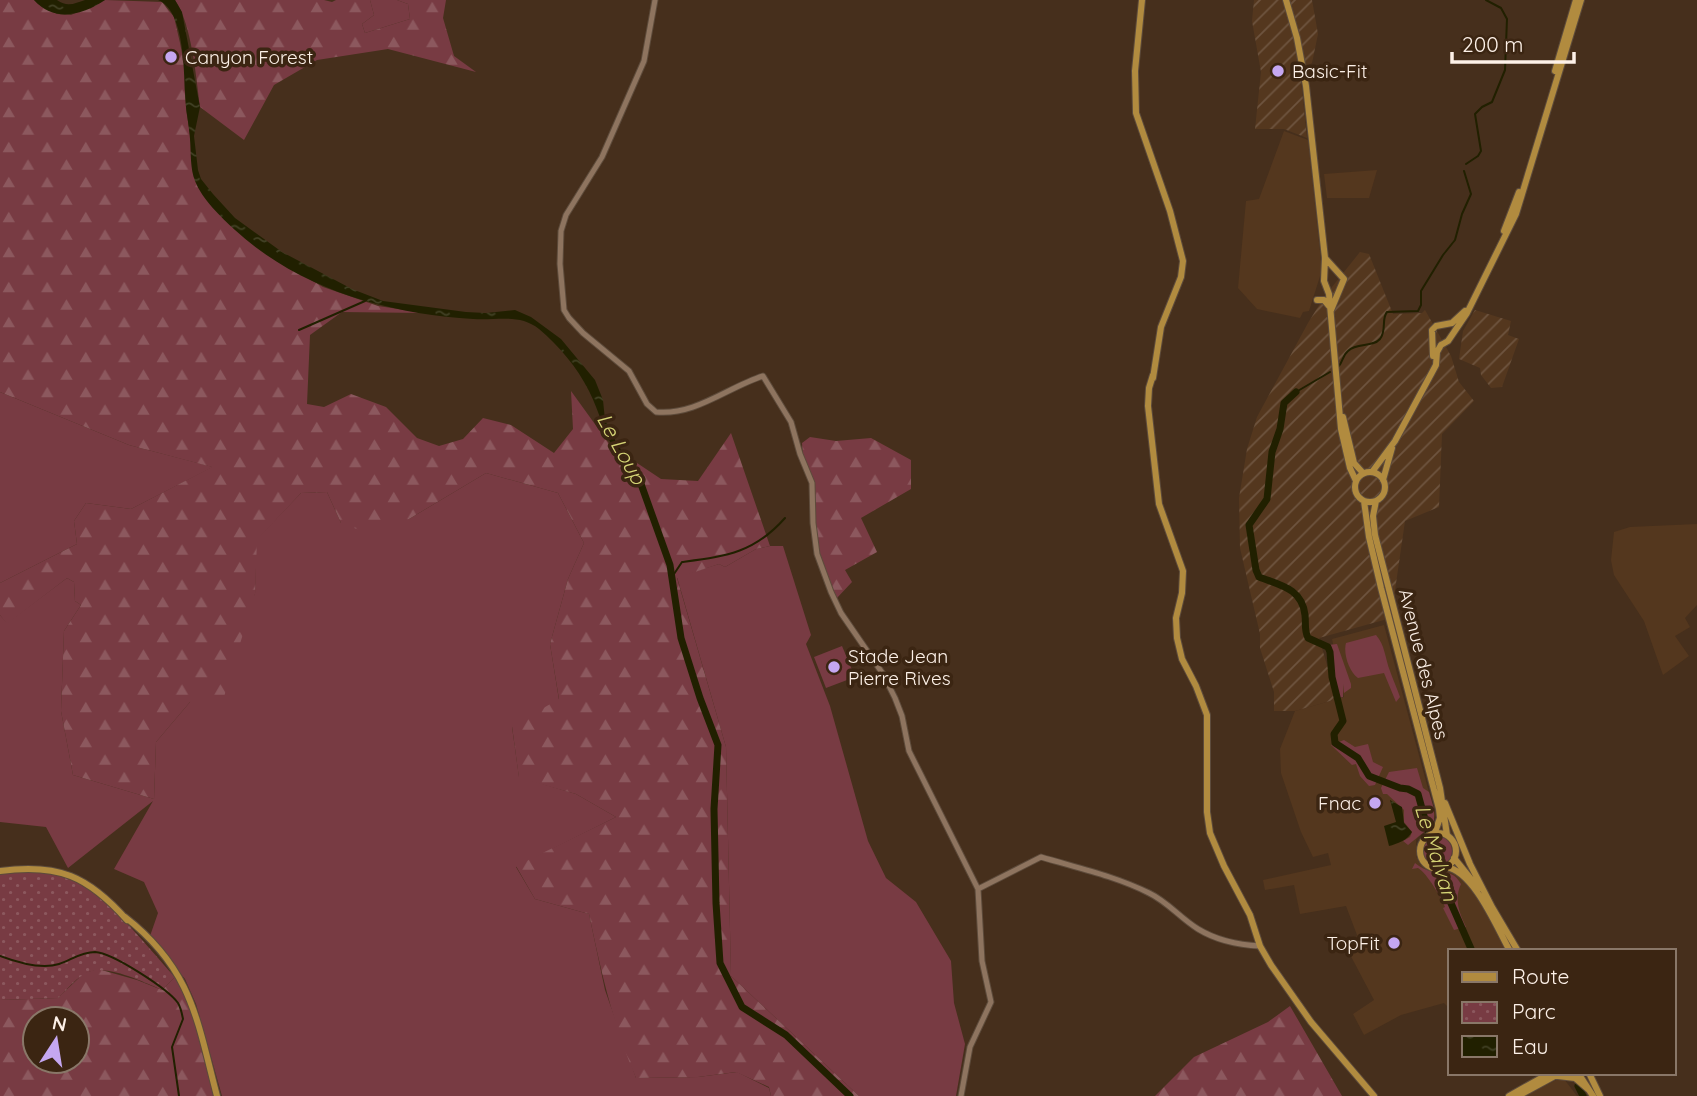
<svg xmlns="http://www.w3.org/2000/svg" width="1697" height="1096" viewBox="0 0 1697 1096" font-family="Quicksand,sans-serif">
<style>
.built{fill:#54371e}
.industrial{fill:url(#industrial-furrows)}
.green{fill:#783b43}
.forest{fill:url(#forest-firs);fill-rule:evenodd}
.park{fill:url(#park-dots)}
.water{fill:url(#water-ripples)}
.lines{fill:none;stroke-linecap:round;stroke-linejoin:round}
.stream{stroke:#212000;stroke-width:2}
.river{stroke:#212000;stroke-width:7}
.minor-casing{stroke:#5d4b3b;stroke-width:7}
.major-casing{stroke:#5d4b3b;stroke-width:8}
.minor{stroke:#8e745f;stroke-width:5}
.major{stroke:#b18b3f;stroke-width:6}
.poi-dot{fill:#c5a7f1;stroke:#3b2512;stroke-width:2.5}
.labels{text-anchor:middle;stroke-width:7;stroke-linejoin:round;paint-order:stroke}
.poi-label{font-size:19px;fill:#fdf1e8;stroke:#3b2512;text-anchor:start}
.street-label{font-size:19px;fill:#fdf1e8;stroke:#3b2512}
.water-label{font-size:21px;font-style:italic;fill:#d6d576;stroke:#3b2512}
</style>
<defs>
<pattern id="industrial-furrows" width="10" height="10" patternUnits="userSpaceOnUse" patternTransform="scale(1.75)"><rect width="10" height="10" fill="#54371e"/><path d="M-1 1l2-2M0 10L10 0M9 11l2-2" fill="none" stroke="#6e543f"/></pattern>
<pattern id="forest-firs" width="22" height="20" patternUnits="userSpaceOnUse" patternTransform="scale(1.75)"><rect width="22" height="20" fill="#783b43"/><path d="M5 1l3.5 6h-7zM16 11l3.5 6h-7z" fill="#8c585e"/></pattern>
<pattern id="park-dots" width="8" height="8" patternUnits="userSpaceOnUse" patternTransform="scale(1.75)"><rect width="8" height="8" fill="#783b43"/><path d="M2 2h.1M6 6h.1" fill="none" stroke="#8c585e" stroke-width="1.8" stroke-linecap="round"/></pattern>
<pattern id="water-ripples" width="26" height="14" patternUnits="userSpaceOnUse" patternTransform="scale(1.75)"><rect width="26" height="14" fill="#212000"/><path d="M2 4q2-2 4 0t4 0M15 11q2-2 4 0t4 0" fill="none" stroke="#424125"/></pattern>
</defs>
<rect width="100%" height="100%" fill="#462f1c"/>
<path class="built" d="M1284,131L1308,140L1322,270L1309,311L1303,312L1300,318L1257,309L1238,288L1246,201L1259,199Z
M1377,170L1369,198H1327L1324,174Z
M1697,524V605L1685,618L1690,627L1675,636L1689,656L1663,675L1644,621L1614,575L1611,560L1614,532L1630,527Z
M1384,625L1435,815L1432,826L1420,834L1416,840V856L1420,864L1429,870L1453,871L1467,884L1482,904L1507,951H1450V1009L1444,1003L1401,1015L1364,1035L1353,1014L1374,1000L1345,945L1356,940L1357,935L1346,906L1300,914L1294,885L1265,890L1263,880L1331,865L1328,853L1313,857L1301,832L1281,773L1280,749L1295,711L1344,697L1332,639Z
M1558,1079H1564L1577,1096H1524Z"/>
<path class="industrial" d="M1254,0H1312L1318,34L1312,63L1300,71L1307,138L1284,129H1255L1261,72L1252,21Z
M1360,252L1369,254L1393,314L1422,313L1425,310L1451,356L1459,382L1474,401L1442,434L1439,507L1405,521L1391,618L1319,638L1337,699L1295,711H1274V692L1260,648V634L1240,548L1239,498L1247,449L1257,417L1308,323L1324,297Z
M1475,310L1511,321L1508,335L1519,339L1502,387L1491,388L1481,375L1480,368L1459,359L1463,331Z"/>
<path class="green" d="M370,0H397L408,4L410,19L365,33L362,24L374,15Z
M0,392L129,445L213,467L131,509L86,503L74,521L77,544L0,583Z
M486,473L558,493L584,543L568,579L550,644L559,700L512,727L519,777L576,794L616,817L516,867L535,899L589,914L605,990L636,1078L698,1077L737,1072L769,1088L771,1096H222L196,1004L185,979L150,936L158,913L144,882L114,869L153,801L68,868L46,827L0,822V615L7,623L67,578L74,582L75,601L81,605L64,631L61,711L73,775L154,799L156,742L190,702L255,594L256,540L301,493L327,492L341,523L409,519Z
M770,546H783L811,635L806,644L830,706L868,841L886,878L916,902L951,961L954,1003L965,1044L956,1096H859L731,976L726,747L677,577L719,564L725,567L756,549Z
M1376,635C1385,645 1385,658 1390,671C1393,680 1397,688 1400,697L1396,702L1384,673L1358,678C1349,672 1343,653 1346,643Z
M1337,644L1351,684V688L1344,693L1343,684V697L1338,698L1332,673L1331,651L1328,645Z
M842,646L855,677L826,688L814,657Z
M1344,740L1355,747L1368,744L1373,762L1383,767L1375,785L1369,786L1360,776L1356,764L1352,765L1331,745Z
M1417,768L1423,788L1429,792L1434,809V824L1408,845L1403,841L1410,837L1412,832L1404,822V810L1387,794H1383L1381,788L1389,772Z
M1422 851a15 15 0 1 1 30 0a15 15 0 1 1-30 0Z
M1415,863C1437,881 1449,863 1461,884C1454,899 1459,912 1466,927L1454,930L1443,908L1445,907C1442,899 1427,873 1418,868L1412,869Z"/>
<path class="forest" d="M0,0H34L38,4L57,14L71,15L105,0L162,2L174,17L180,43L186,74V109L198,187L211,204L245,237L297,272L323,287L378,306L425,313L342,312L310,335L307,404L324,407L351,394L386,407L417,438L439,446L463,439L483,418L511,425L554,453L573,429L571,391L610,445L661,479L698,481L731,433L770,546L756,549L725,567L719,564L677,578L726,747L731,976L859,1096H771L769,1087L736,1072L698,1077L636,1078C613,1025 601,971 589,914L535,899L516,866L616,817L576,794L519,778L512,726L559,699L550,644L568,579L584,543L558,493L486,473L409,519L362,531L341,523L327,492L301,493L257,540L255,594L224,697L190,702L156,742L154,799L73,775L61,711L64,631L81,605L75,601L74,582L67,578L7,624L0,615V583L77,544L74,521L86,503L131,509L212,467L129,445L0,392Z
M175,0H324L332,2L336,0H370L374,15L362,24L365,33L410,19L408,4L397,0H446L443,18L454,56L476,72L388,49L317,60L274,85L244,140L200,107C196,77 192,25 175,0Z
M810,437L836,441L871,438L911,460V489L861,518L877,552L845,570L852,582L836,599L820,560L811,518L813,480L803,456L802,443Z
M98,969L137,980L162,990L175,977C196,1013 204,1055 214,1096H0V1000L58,998L84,973ZM35,1019H77V1061H35Z
M1290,1006L1342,1096H1155L1194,1057L1268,1022Z"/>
<path class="park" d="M35,871C44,872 53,873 62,875C102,887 146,946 175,977L162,990C143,982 102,961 83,975C74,980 66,991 58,998L0,1000V874Z"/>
<path class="water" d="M34,0H57C68,8 75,3 85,0C91,0 99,0 105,0C83,15 54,23 34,0Z
M158,0H175L182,12L200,107L194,136L198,170L201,179L213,194L235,218L282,252L352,289L383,301L466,312L486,313L515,310L531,317L561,339L595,380L603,400L605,420L623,456L619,458C605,437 600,413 589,391C577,367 559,346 539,329C519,313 496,321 473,319C388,314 299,289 235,230C221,217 202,199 195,181C190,169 191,152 190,139C189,123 185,108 185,92C184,69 184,10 158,0Z
M1390,800L1402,807L1404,823L1412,832C1408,840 1397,844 1389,846L1384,826L1396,822Z"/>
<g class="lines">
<path class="stream" d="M1466,164L1478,156L1481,151L1475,114L1482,107L1492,102L1505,70L1507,19L1501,8L1486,0
M299,330L365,301
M1339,366C1343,361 1343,355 1348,351C1357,342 1372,348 1380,339C1387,330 1381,319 1387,312L1418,311L1421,305V291L1443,255L1455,240L1462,214L1471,194L1464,171
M1296,392L1330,372
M672,577L682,562C727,556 754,553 785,518
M0,956C16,962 41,970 59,964C71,960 81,952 95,952C113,953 168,989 178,1003C181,1008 182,1014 183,1019L172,1047L179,1096"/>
<path class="river" d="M1296,392L1284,403L1280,429L1272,452L1267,499L1249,525L1256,570L1259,577C1279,585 1302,588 1305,615C1306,623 1304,630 1308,638L1328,647L1330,652L1332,677L1343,721L1334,734L1335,743L1358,758L1369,776L1400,788L1408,789L1418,794L1443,885L1472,951
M617,450L641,484L670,565L681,638L700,698L718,745L714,809L716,903L720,963L742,1007L786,1035L850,1096
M1578,1086L1583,1096"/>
<g class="minor-casing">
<path id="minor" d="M655,0L644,61L602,157L566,215L561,231L560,264L564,310L569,318L583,333L629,371L647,404L656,412C695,416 728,387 763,376L791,422L800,454L812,483L813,523L817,554L831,592L841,613L883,674L895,698L902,716L909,751L978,889L982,961L991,1002L970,1047L961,1096
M978,889L1041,857C1078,868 1115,876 1149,893C1168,902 1180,918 1198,929C1216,940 1239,945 1260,946"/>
</g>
<g class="major-casing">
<path id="major" d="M1142,0L1135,71L1136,113L1170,211L1183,261L1181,277L1161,327L1153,378
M1286,0L1297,38L1306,86L1325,258L1324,281L1329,294L1341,429L1350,468L1356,481
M1555,71L1576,0
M1504,231L1519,192
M1325,258L1344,279L1331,310
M1317,300H1324L1329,306
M1441,345L1448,341L1467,313L1516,214L1581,0
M1433,356L1432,330L1436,326L1452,323L1465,311
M1153,375L1149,388L1148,406L1159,504L1183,571L1182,593L1176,618L1177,638L1182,659L1196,686L1207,715V812L1210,833L1224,866L1250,915L1260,946L1271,965L1311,1022L1374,1096
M1343,417L1354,463L1363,473
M1355 487a15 15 0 1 1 30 0a15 15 0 1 1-30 0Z
M1372,472L1395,441L1436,365L1437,352L1441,345
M1383,480L1392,448
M1364,501L1369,537L1381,588L1439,809L1440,818L1435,832
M1376,501L1373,516L1375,535L1440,788L1447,835
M1445,803L1470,864L1492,907
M1420 851a18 18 0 1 1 36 0a18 18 0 1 1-36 0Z
M1454,858L1479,889
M1446,867C1474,871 1497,928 1510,951
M0,871C58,863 88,876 127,920
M1492,907L1518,951
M125,917C192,969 197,1020 217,1096
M1578,1073L1593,1096
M1589,1073L1600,1096
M1558,1076L1575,1078L1589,1090
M1509,1096L1550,1073
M1518,1096L1560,1073"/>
</g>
<use href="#minor" class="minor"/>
<use href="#major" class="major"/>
</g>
<g class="poi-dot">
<circle cx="171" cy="57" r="7"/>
<circle cx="1278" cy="71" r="7"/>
<circle cx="834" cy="667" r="7"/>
<circle cx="1375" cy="803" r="7"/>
<circle cx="1394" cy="943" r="7"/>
</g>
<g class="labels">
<g class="poi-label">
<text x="185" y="64">Canyon Forest</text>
<text x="1292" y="78">Basic-Fit</text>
<text x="848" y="663">Stade Jean<tspan x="848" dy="22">Pierre Rives</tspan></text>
<text x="1361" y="810" text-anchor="end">Fnac</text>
<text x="1380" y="950" text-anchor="end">TopFit</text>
</g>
<g class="street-label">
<text transform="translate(1424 664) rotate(76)" y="7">Avenue des Alpes</text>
</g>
<g class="water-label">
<text transform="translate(621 449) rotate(61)" y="7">Le Loup</text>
<text transform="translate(1436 853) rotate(73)" y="7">Le Malvan</text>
</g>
</g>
<rect x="1448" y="949" width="228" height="126" fill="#3b2512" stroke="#897768" stroke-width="2"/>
<rect x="1462" y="972" width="35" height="10" fill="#b18b3f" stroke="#897768" stroke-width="2"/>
<text x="1512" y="984" font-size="21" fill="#fdf1e8">Route</text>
<rect x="1462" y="1002" width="35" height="21" fill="url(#park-dots)" stroke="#897768" stroke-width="2"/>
<text x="1512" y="1019" font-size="21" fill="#fdf1e8">Parc</text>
<rect x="1462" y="1036" width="35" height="21" fill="url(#water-ripples)" stroke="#897768" stroke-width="2"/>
<text x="1512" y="1054" font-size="21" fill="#fdf1e8">Eau</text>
<g transform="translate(56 1040) rotate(12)"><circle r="33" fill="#3b2512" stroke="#897768" stroke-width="2"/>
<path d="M0-5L12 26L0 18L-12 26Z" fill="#c5a7f1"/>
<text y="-10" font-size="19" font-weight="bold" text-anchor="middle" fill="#fdf1e8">N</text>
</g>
<path d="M1452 52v10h122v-10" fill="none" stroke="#fdf1e8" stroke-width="3.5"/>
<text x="1462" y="52" font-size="21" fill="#fdf1e8" stroke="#3b2512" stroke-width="5" paint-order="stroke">200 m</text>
</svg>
